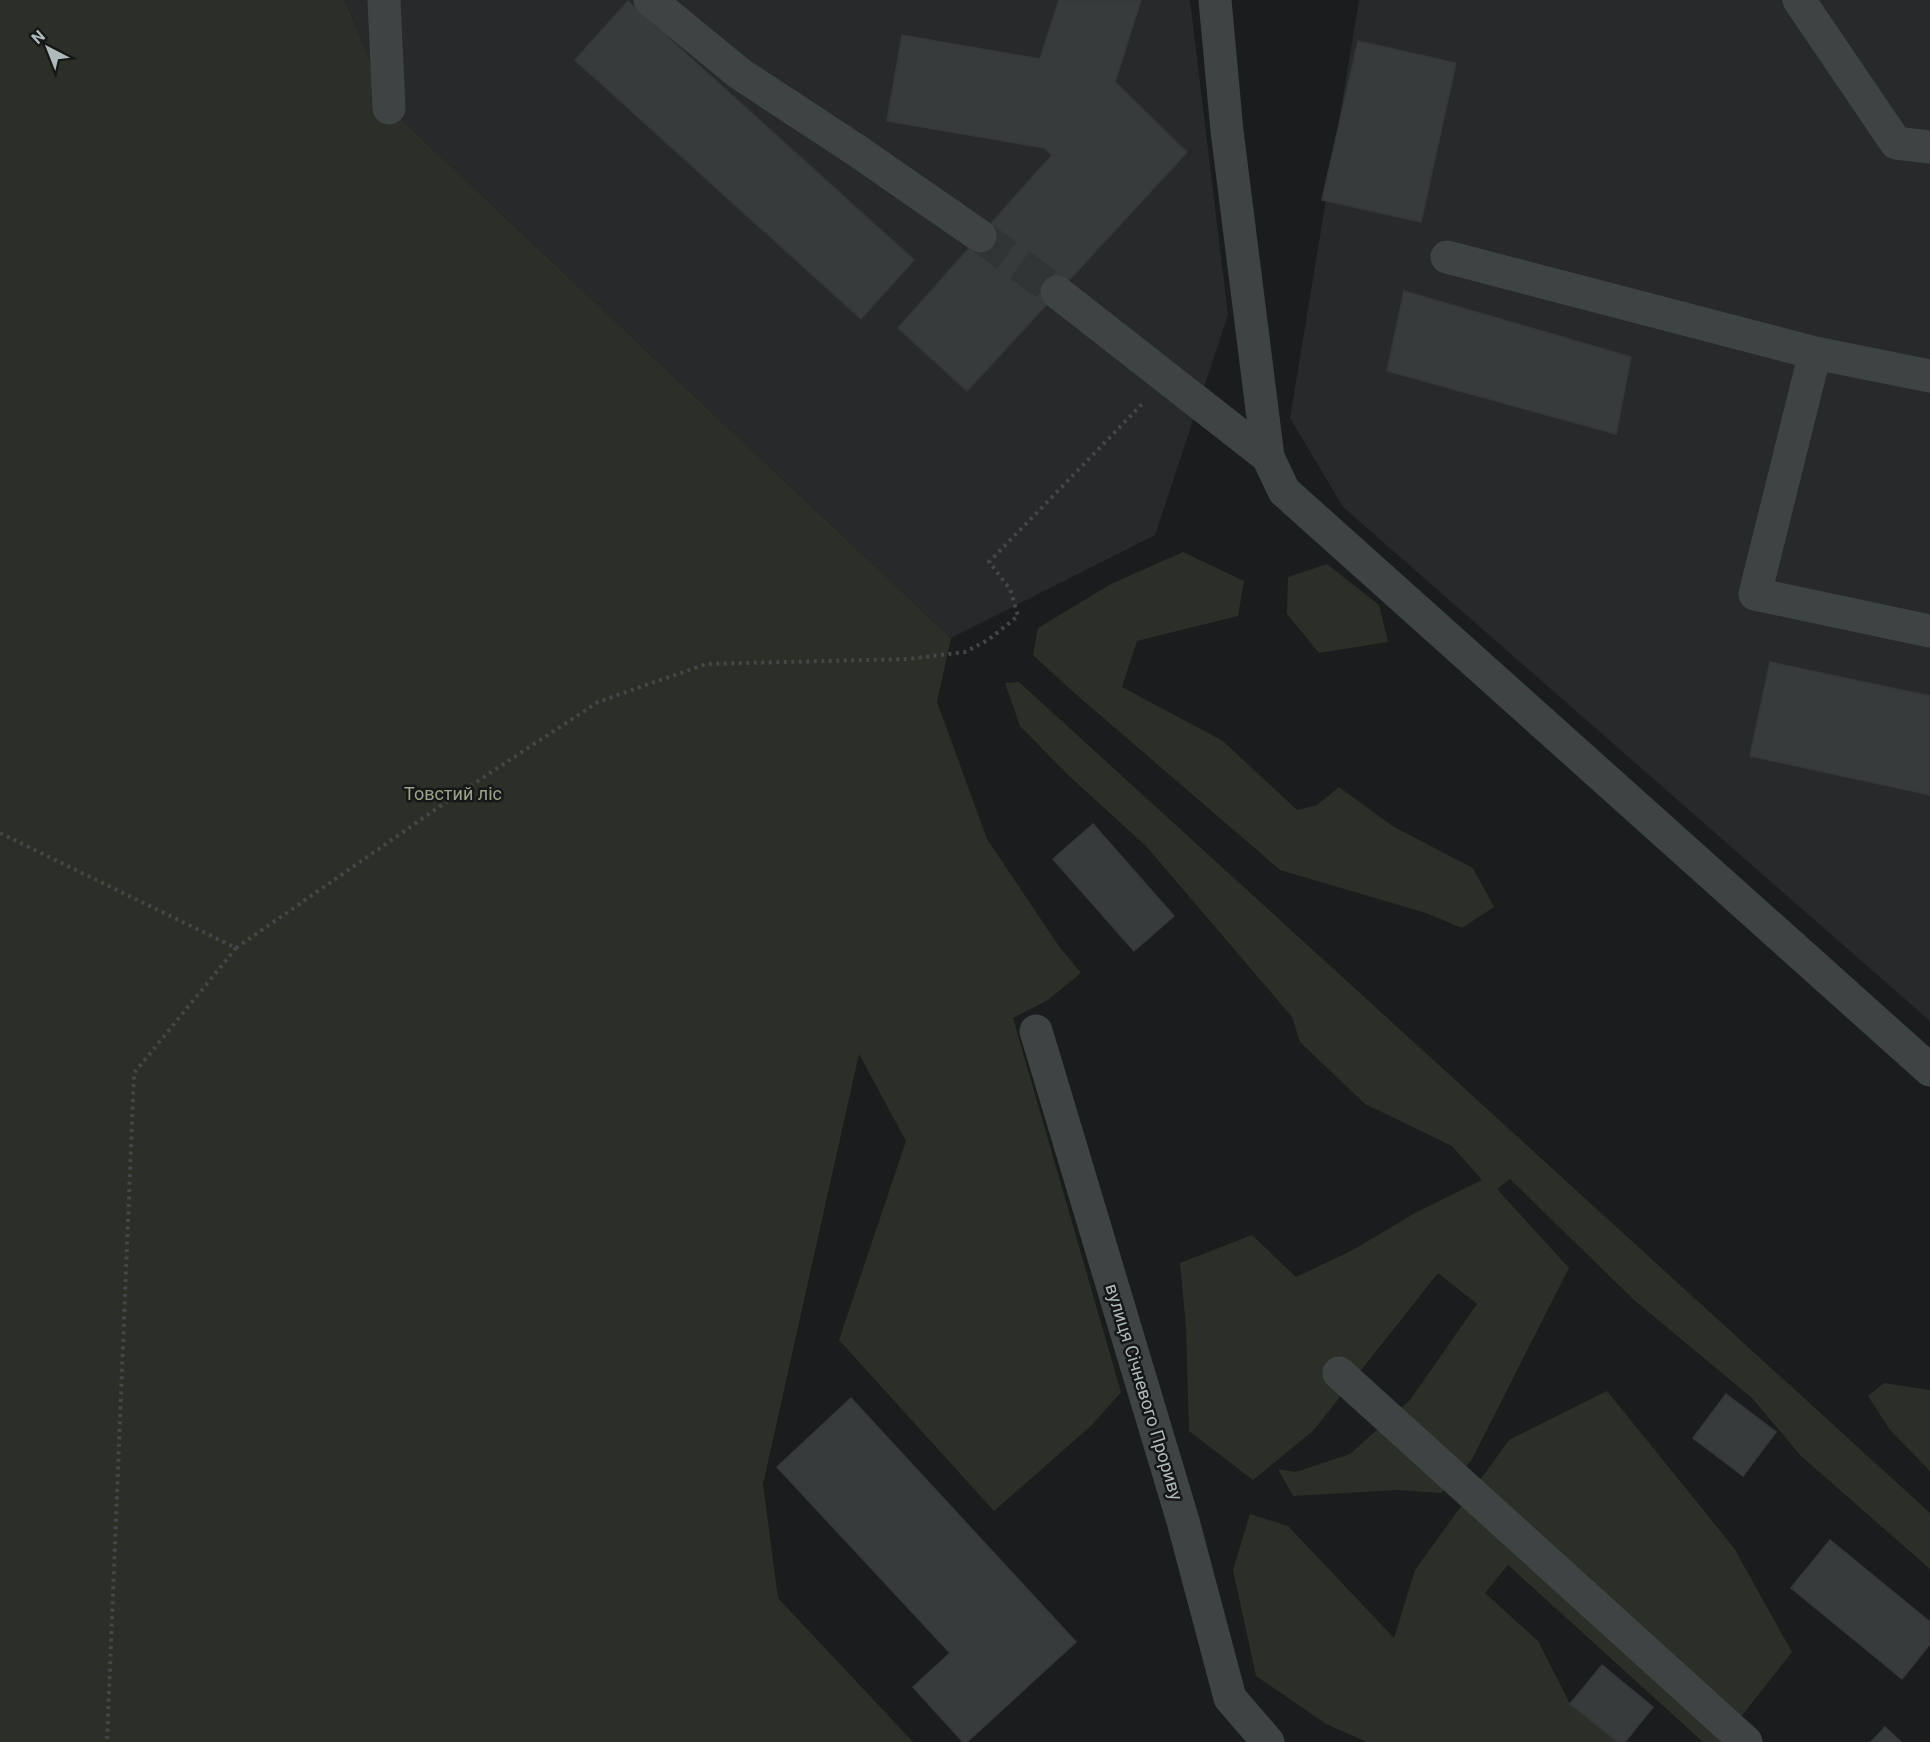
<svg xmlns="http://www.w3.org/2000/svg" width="1930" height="1742" viewBox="0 0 1930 1742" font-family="Roboto,sans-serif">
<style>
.built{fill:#27292a}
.green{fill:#2c2f27}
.building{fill:#383b3c;stroke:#353839;stroke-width:1.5}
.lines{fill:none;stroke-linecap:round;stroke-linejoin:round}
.minor-tunnel{stroke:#313435;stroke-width:33;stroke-dasharray:33 16;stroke-linecap:butt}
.path{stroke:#424848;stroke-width:4;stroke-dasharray:3 4.5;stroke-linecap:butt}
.minor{stroke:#3e4343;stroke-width:33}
.labels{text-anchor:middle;stroke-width:5;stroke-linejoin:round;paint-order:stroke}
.park-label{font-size:18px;fill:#9ba488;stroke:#161718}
.street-label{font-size:18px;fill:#afbbba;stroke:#161718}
</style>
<rect width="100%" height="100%" fill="#1b1c1d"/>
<path class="built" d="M345,0H1190L1228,315L1155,535L951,638L389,108Z
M1359,0H1930V1021L1343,507L1290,418Z"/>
<path class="green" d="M0,0H345L389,108L951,638L937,702L987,839L1058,945L1081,973L1048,1000L1013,1018L1121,1392L1092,1425L994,1511L839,1340L906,1141L859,1054L763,1484L778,1598L913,1742H0Z
M1183,552L1244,581L1238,616L1137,641L1122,687L1223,741L1297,810L1317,805L1339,787L1394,827L1473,868L1494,907L1462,928L1426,913L1280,870L1071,690L1033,655L1038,628L1111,584Z
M1327,564L1379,605L1388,642L1319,653L1287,614L1288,577Z
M1019,682L1930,1513V1569L1801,1456L1752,1398L1634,1300L1510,1179L1497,1189L1569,1268L1471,1461L1441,1493L1398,1490L1293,1496L1278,1469L1296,1472L1350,1454L1410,1400L1477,1304L1438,1273L1313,1431L1253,1480L1189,1431L1186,1327L1180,1263L1252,1235L1296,1277L1353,1250L1415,1213L1482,1180L1452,1146L1365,1104L1300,1042L1292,1017L1146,846L1068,775L1020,726L1005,683Z
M1884,1383L1930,1390V1471L1890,1430L1868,1396Z
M1607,1391L1734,1548L1792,1652L1721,1742H1703L1508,1565L1485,1593L1538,1641L1570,1704L1618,1742H1367L1326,1724L1256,1676L1233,1570L1250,1514L1288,1526L1394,1638L1415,1570L1509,1440Z"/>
<path class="building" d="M1059,0H1141L1115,82L1187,152L967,391L898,328L1052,155L1044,148L887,121L902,35L1040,59Z
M628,1L914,260L861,319L575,60Z
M1358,41L1456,63L1421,222L1322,200Z
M1404,291L1631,357L1616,434L1387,371Z
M1770,662L1930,696V795L1750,756Z
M1093,824L1174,916L1134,951L1053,859Z
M1726,1394L1776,1432L1743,1476L1693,1438Z
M851,1398L1076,1642L967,1742H963L913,1687L950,1653L777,1467Z
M1830,1540L1930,1622V1644L1902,1679L1791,1588Z
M1602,1665L1653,1707L1625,1742H1618L1570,1704Z
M1885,1727L1901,1742H1871Z"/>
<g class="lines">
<path class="minor-tunnel" d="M980,236L1057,292"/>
<path class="path" d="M0,833L236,948L134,1073L107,1742
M236,948L452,798L598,702L706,664L908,659L965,652L988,640L1018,616L1010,589L989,562L1144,402"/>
<path class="minor" d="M384,0L389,108
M650,0L739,73L856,150L980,236
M1215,0L1227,131L1268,457L1284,491L1930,1070
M1799,0L1896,143L1930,147
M1447,257L1815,353L1755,594L1930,631
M1057,292L1268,457
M1815,353L1930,376
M1036,1031L1183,1521L1230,1698L1268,1742
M1339,1373L1746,1742"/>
</g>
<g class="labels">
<g class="park-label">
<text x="453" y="800">Товстий ліс</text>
</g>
<g class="street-label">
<text transform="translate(1144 1392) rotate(73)" y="6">вулиця Січневого Прориву</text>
</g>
</g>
<g transform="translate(48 48) rotate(318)" stroke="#161718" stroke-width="4.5" paint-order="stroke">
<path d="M0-4.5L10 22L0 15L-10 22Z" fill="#afbbba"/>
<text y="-9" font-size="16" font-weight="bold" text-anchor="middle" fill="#afbbba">N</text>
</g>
</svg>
